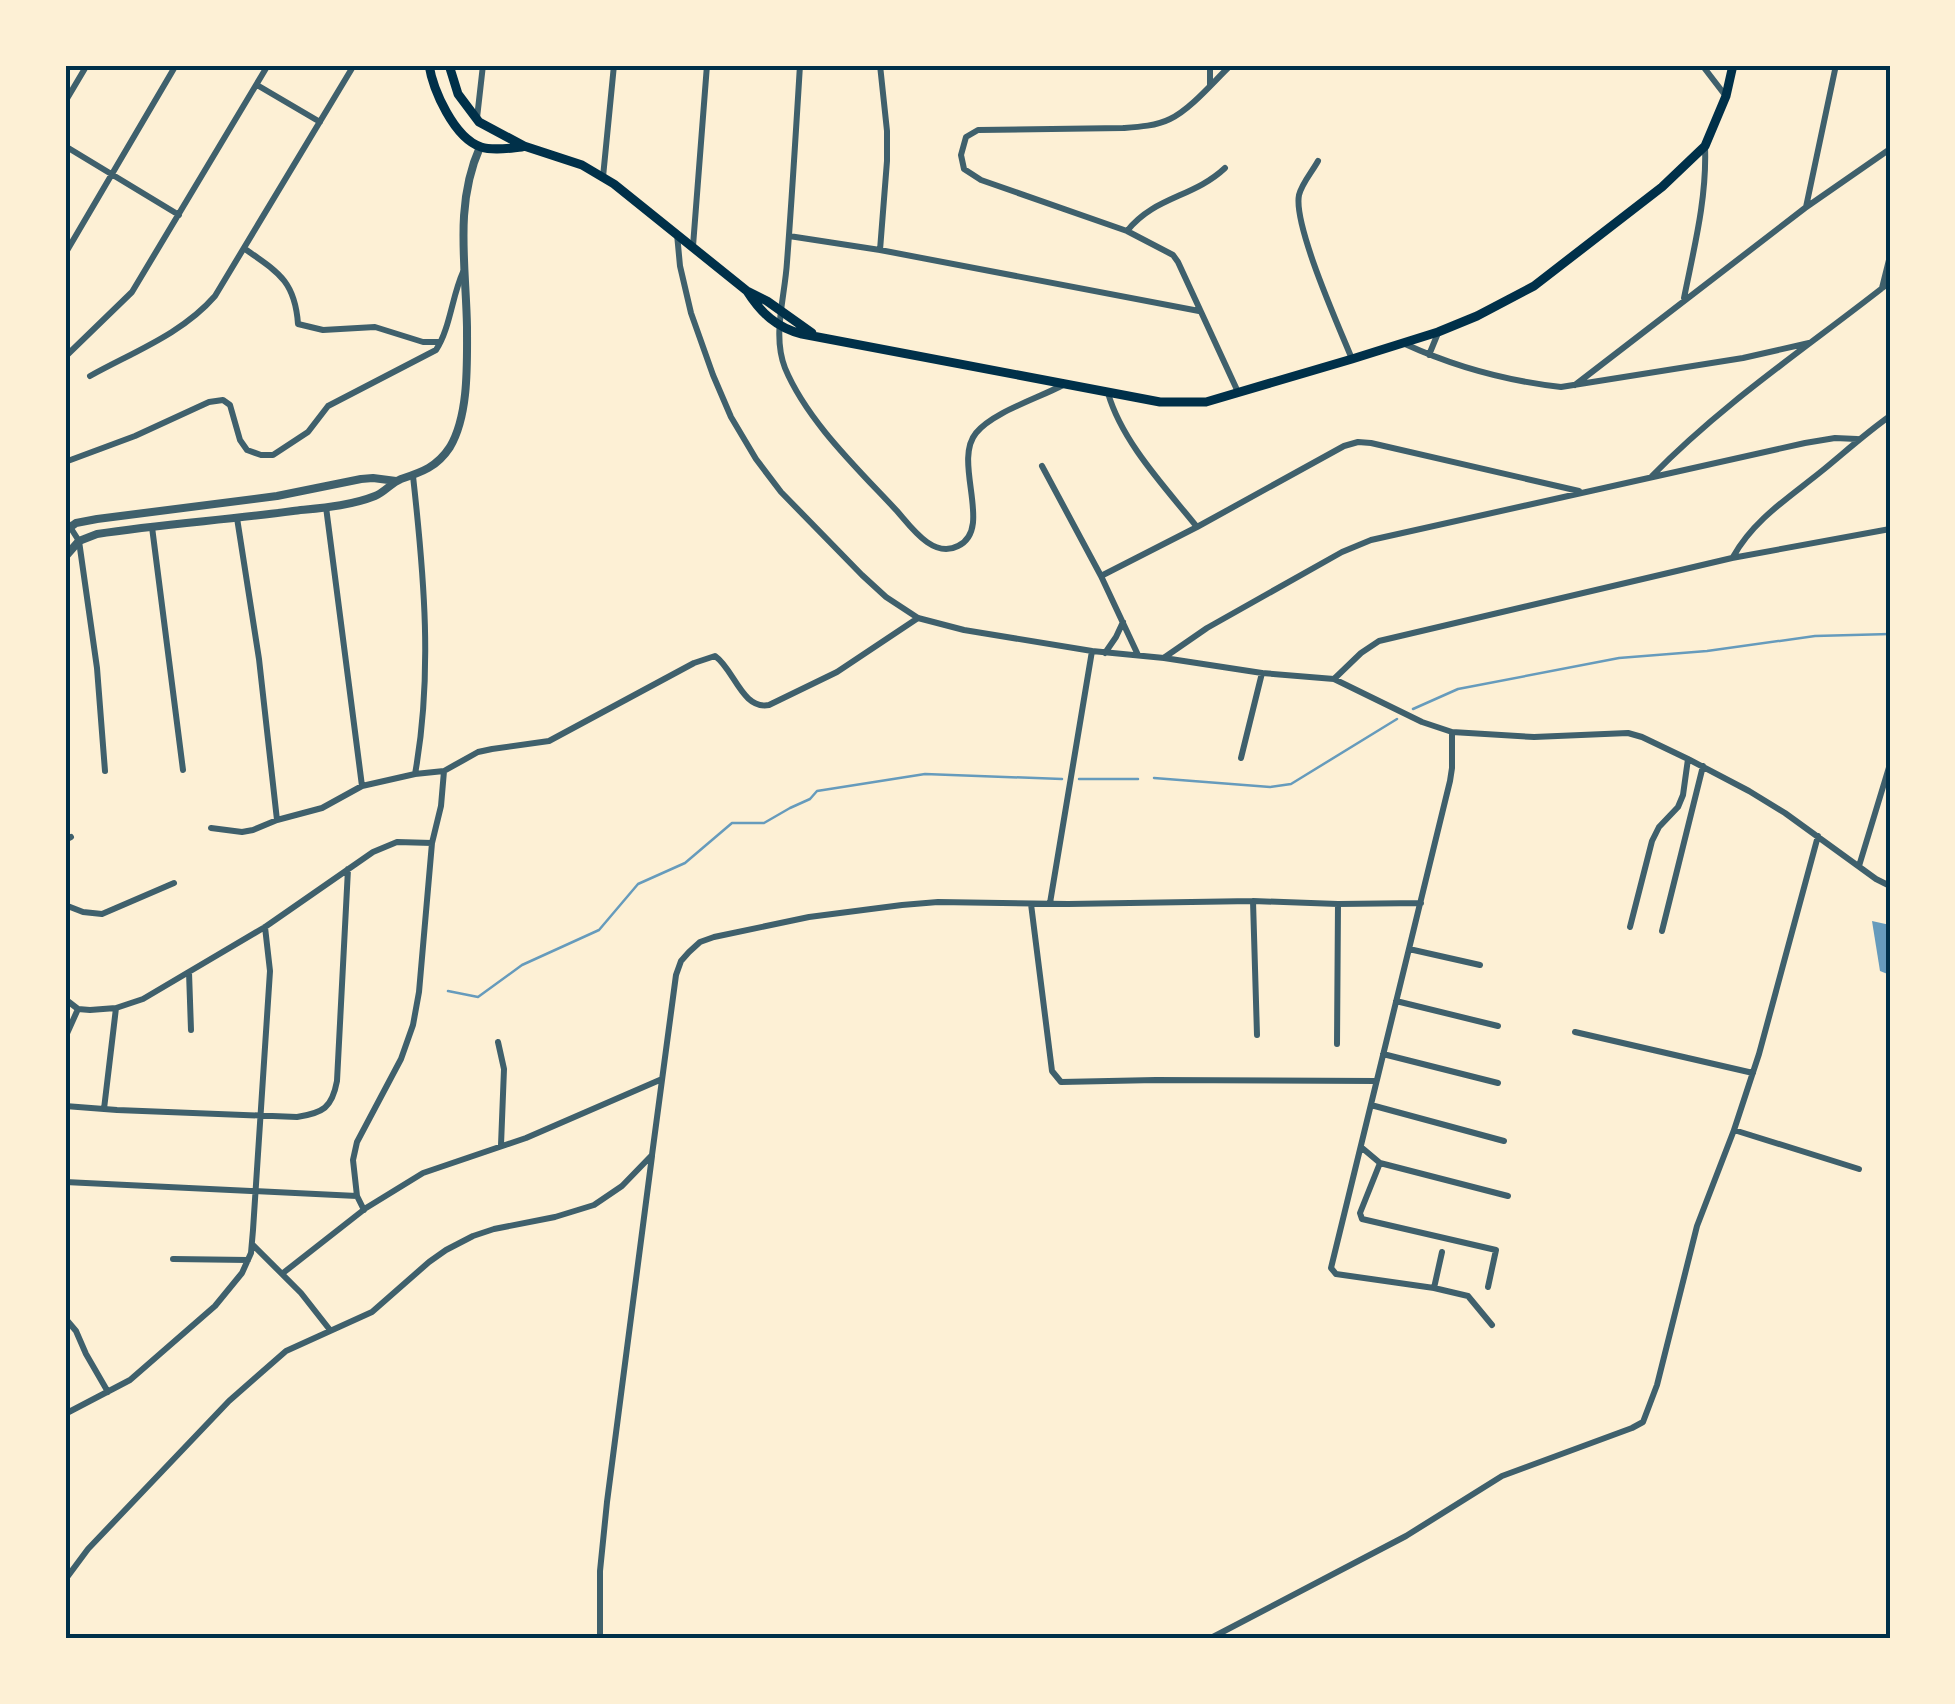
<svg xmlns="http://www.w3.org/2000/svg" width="1955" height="1704" viewBox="0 0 1955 1704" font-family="'Source Sans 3',sans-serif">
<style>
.water{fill:#669bbc}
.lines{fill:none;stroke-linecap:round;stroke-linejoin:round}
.stream{stroke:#669bbc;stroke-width:2.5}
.minor{stroke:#3f606c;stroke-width:6}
.tertiary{stroke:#3f606c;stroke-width:8}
.secondary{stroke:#003049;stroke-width:9}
.neatline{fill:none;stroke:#003049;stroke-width:4}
</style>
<rect width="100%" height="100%" fill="#fdf0d5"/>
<path class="water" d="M1872,921L1890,925V975L1880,971Z"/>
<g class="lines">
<path class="stream" d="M1413,709L1458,689L1619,658L1707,651L1815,636L1890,634
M1154,778L1270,787L1291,784L1397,719
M1079,779H1138
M448,991L478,997L522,965L599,930L638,884L685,863L732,823H764L790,808L810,799L817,791L925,774L1062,779"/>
<path class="minor" d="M800,65C796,131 792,197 787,262C785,297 772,335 785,368C807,421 858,469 897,511C911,527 933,559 958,546C994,529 952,462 976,433C993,412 1039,398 1063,385
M1231,65C1214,81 1191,109 1170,119C1156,126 1138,127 1123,128L978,130L966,137L961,155L964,169L981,180L1127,231L1173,255L1178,262L1238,392
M1702,65L1725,95
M257,85L320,122
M1210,85V65
M65,102L87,65
M477,118L483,65
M65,146L179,215
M1318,161C1312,172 1302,183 1299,195C1293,225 1339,327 1352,359
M603,177L614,65
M1806,207L1836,65
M1127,231C1155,196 1193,198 1225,168
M677,234L680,266L691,313L713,375L731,417L756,459L781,492L862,575L886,597L918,618L964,630L1092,651L1164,658L1262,673L1334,679L1422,722L1452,732L1534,737L1628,733L1642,737L1688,759L1749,791L1785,813L1876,879L1890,886
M789,236L880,250L1199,311
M693,246L707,65
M245,249C278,272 295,281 298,324L323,330L375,327L423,342H440
M880,250L887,161V131L880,65
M65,254L176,65
M1882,288L1890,256
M1684,298C1694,248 1707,198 1705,147
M1405,344C1453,366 1508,381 1561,387L1743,358L1809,343
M1429,355L1438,333
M65,357L132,292L268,65
M90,376C133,352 182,334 215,296L354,65
M1575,385L1805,208L1890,149
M1108,393C1122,442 1165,487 1197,527
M65,462L135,436L209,402L223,400L230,405L240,440L247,450L261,455H273L308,432L328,406L436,350C450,329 452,296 463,272
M1042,466L1101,576L1138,655
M413,476C424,575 433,675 415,774
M1652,476C1724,402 1809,346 1890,282
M326,507L362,786
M237,518L259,659L277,820
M65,519L79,541L97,668L105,771
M152,527L183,770
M1733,557C1754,519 1790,497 1823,470C1845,452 1866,433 1890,416
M1101,576L1197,527L1344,446L1358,442L1371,443L1579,491
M1105,653L1116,637L1123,622
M1165,657L1207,628L1342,552L1371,540L1805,443L1835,438L1857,439
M1334,679L1361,653L1379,641L1732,558L1890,529
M1452,732V768L1450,781L1331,1268L1336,1274L1434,1288L1468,1296L1492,1325
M1241,758L1262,673
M211,828L242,832L253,830L277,820L322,808L362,786L415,774L444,771L478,752L492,749L549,741L694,663L715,656C734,669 742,710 769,705L837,672L918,618
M65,840L71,837
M1859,866L1890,764
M1253,901L1257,1035
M1050,903L1092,651
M1031,904L1052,1071L1061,1082L1156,1080L1376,1081
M65,905L83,912L102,914L174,883
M1630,927L1652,841L1659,827L1678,807L1683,795L1688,759
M1662,931L1703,766
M1409,949L1480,965
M189,972L191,1030
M65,999L78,1009L90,1010L116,1008L143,999L265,927L373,852L397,842L432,843
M1396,1001L1498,1026
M1575,1032L1753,1073
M65,1038L78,1009
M498,1042L504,1069L501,1145
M1337,1044L1338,904
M1383,1054L1498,1083
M1371,1105L1504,1141
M65,1106L117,1110L297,1117C323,1113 332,1108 337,1081L348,869
M104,1109L116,1008
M1734,1130L1859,1169
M1361,1147L1380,1163L1508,1196
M1380,1163L1360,1213L1362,1219L1496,1250L1488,1287
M65,1182L357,1196L364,1210
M357,1196L353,1160L357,1142L401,1059L413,1025L419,992L432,843L441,806L444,771
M252,1244L301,1293L330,1330
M173,1259L248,1260
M283,1273L366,1208L423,1173L526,1138L662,1079
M1434,1288L1442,1252
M65,1318L76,1331L86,1354L108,1392
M65,1414L130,1380L215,1306L242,1273L251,1253L253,1230L270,971L265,927
M65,1580L88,1549L229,1401L286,1351L372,1312L429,1262L446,1250L473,1236L494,1229L555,1217L594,1205L622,1186L652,1155L676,975L681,961L689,952L700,942L714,937L809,917L902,905L938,902L1068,904L1253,901L1338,904L1421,903
M600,1639V1571L607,1502L652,1156
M1209,1639L1406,1536L1502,1476L1632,1428L1643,1422L1657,1385L1697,1226L1734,1130L1759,1054L1818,836"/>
<path class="tertiary" d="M65,531L76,523L97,519L277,496L361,479L373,478L396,481
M65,557L79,541L97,534C162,524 228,520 293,511C320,508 350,506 375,496C385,492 391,483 401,479C422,472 437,467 450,447C469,415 467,363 467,327C466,266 454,205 480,147"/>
<path class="secondary" d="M429,65C433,90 454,138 481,147C493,151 510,148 522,147
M449,65L458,94L479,122L524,146L582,165L614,184L747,291L767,301L812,333
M747,291C761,313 777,328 802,334L1160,402H1206L1352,359L1438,332L1477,316L1534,286L1662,187L1705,146L1726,96L1733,65"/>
</g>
<rect width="1955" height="1704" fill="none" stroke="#fdf0d5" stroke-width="135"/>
<rect x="68" y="68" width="1820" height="1568" class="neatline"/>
</svg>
